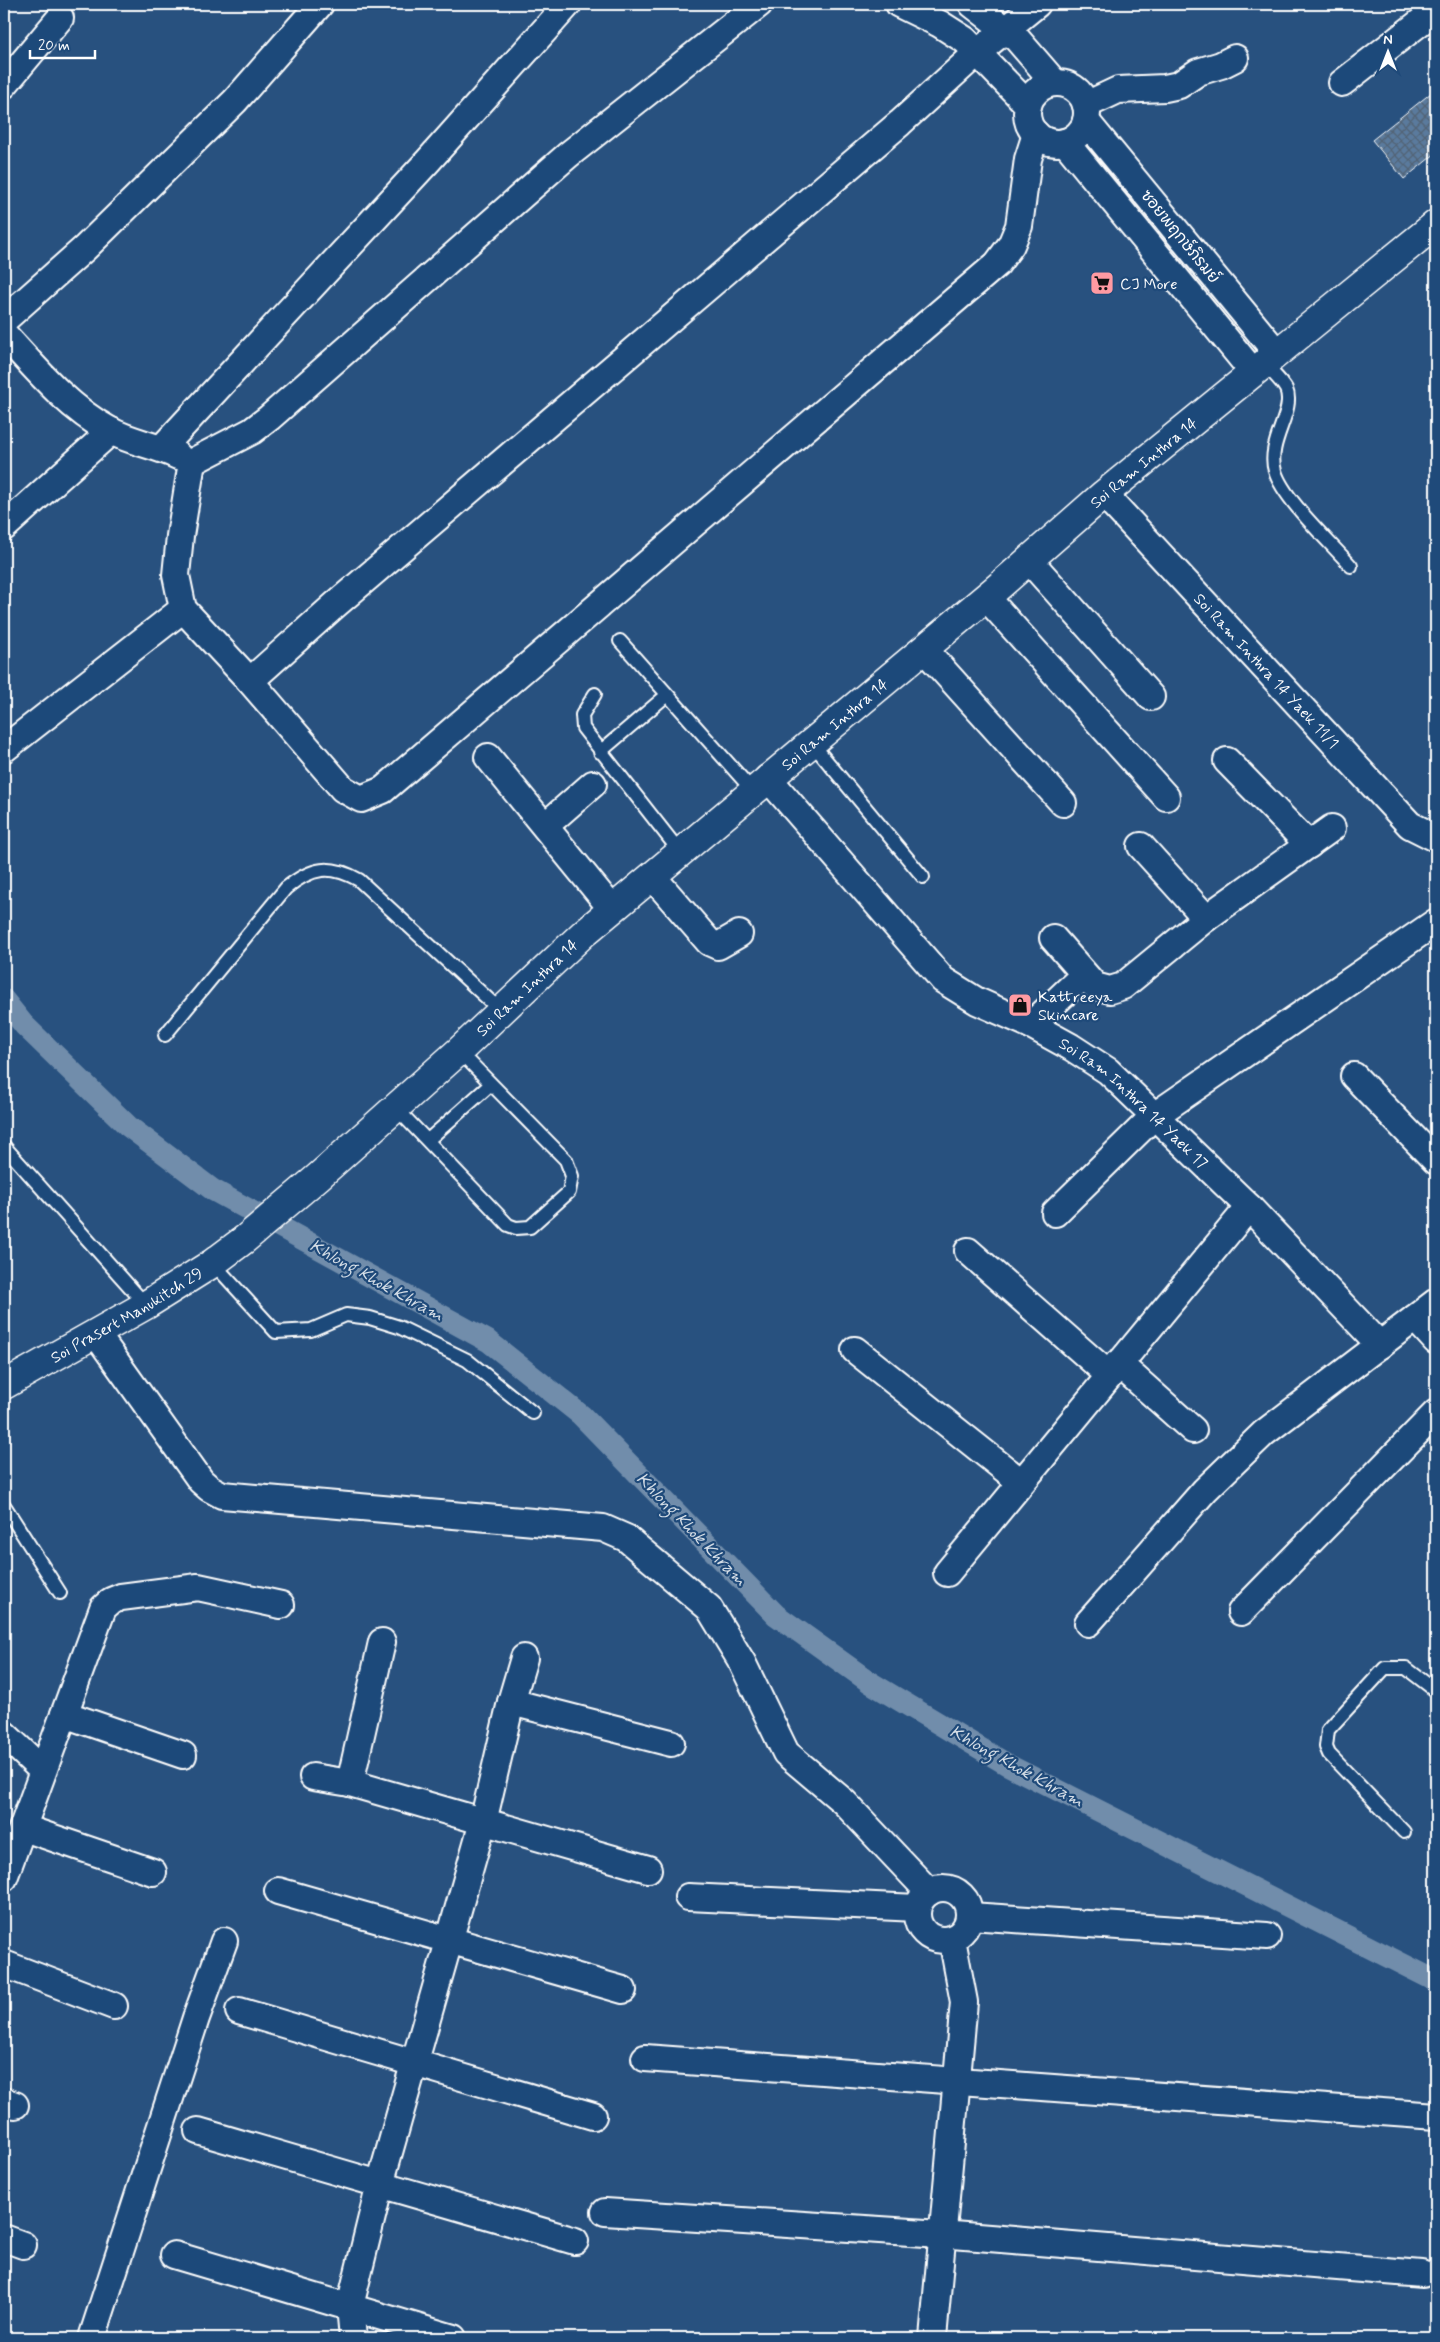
<svg xmlns="http://www.w3.org/2000/svg" width="1440" height="2342" viewBox="0 0 1440 2342" font-family="Mynerve,'Playpen Sans Thai',sans-serif">
<style>
.lines{fill:none;stroke-linecap:round;stroke-linejoin:round}
.canal{stroke:#718dab;stroke-width:22}
.building{fill:url(#building-cross-hatch);stroke:#fff}
.lane-casing{stroke:#fff;stroke-width:16}
.street-casing{stroke:#fff;stroke-width:30}
.secondary-casing{stroke:#fff;stroke-width:31}
.lane{stroke:#1f4a7a;stroke-width:12}
.street{stroke:#1f4a7a;stroke-width:26}
.secondary{stroke:#1f4a7a;stroke-width:28}
.labels{text-anchor:middle;stroke-width:4.5;stroke-linejoin:round;paint-order:stroke}
.street-label{font-size:16px;fill:#fff;stroke:#1f4a7a}
.poi-label{font-size:16px;fill:#fff;stroke:#1f4a7a;text-anchor:start}
.water-label{font-size:18px;font-style:italic;fill:#d4dde6;stroke:#1f4a7a}
</style>
<defs>
<pattern id="building-cross-hatch" width="8" height="8" patternUnits="userSpaceOnUse" patternTransform="scale(1.25)"><rect width="8" height="8" fill="#5a7a9d"/><path d="M0 0l8 8M0 8l8-8" fill="none" stroke="#536374"/></pattern>
</defs>
<rect width="100%" height="100%" fill="#28517f"/>
<filter id="ink" filterUnits="userSpaceOnUse"><feTurbulence type="fractalNoise" baseFrequency=".02" numOctaves="2"/><feDisplacementMap in="SourceGraphic" scale="10" xChannelSelector="R" yChannelSelector="G"/><feConvolveMatrix kernelMatrix="1 2 1 2 8 2 1 2 1" color-interpolation-filters="sRGB"/></filter>
<g filter="url(#ink)">
<g class="lines">
<path class="canal" d="M4,1000L24,1025L128,1126L213,1190L488,1341L581,1415L776,1615L871,1683L1008,1765L1436,1981"/>
</g>
<path class="building" d="M1436,89V153L1404,179L1372,140Z"/>
<g class="lines">
<g class="lane-casing">
<path id="lane" d="M1264,363C1270,371 1281,380 1286,389C1296,411 1266,442 1275,471C1283,499 1331,543 1351,566
M620,641L753,791
M595,694L582,715L583,728L680,852
M811,742L923,877
M600,752L667,695
M165,1035L286,888C312,867 330,864 359,880L501,1011
M396,1108L508,1225L516,1228L530,1227L569,1192L572,1176L566,1160L459,1051
M428,1140L491,1084
M4,1146L146,1305
M213,1263L276,1332L311,1330L346,1315L370,1318L399,1327L467,1360L533,1413
M4,1505L60,1593
M1404,1832L1329,1754L1326,1747L1328,1730L1385,1668H1406L1436,1691"/>
</g>
<g class="street-casing">
<g id="street">
<path d="M899,4L940,24L965,40L1028,105"/>
<path d="M972,4L1017,39L1055,83"/>
<path d="M1342,83L1436,10"/>
<circle cx="1057" cy="113" r="30"/>
<path d="M4,85L60,18"/>
<path d="M1086,105L1118,90L1165,88L1179,85L1198,72L1221,65L1235,58"/>
<path d="M1086,121L1276,352"/>
<path d="M1065,142L1253,372"/>
<path d="M4,320L85,248L235,101L320,4"/>
<path d="M4,334C36,369 67,407 109,430C130,442 156,445 178,456"/>
<path d="M162,448L428,161L568,4"/>
<path d="M192,462L180,536L176,575L183,609L250,681L343,789L361,799L383,790L997,264L1011,245L1019,226L1028,159L1036,134"/>
<path d="M192,462L252,431L269,418L568,155L759,4"/>
<path id="s1" d="M1104,494L1410,825L1436,838"/>
<path d="M4,527L111,431"/>
<path d="M1029,560L1151,697"/>
<path d="M986,597L1166,797"/>
<path d="M924,649L1063,803"/>
<path d="M250,681L335,605L900,123L978,52L1037,4"/>
<path d="M4,749L183,609"/>
<path d="M488,757L612,909"/>
<path d="M1227,761L1309,845"/>
<path id="s2" d="M768,778L943,980L977,1001L1031,1025L1071,1047L1108,1071L1249,1207L1380,1345"/>
<path d="M545,826L593,784"/>
<path d="M1141,846L1206,918"/>
<path d="M652,876L709,942L718,946L739,934"/>
<path d="M1053,938L1095,986L1110,990L1123,986L1206,918L1332,828"/>
<path d="M1031,1025L1084,975"/>
<path d="M1354,1076L1436,1161"/>
<path d="M1055,1213L1154,1116L1436,922"/>
<path d="M968,1251L1109,1375"/>
<path d="M1415,1318L1436,1341"/>
<path d="M97,1335L201,1481L209,1488L222,1495L603,1528L626,1538L709,1608L742,1662L786,1753L844,1802L929,1892"/>
<path d="M855,1350L1021,1482"/>
<path d="M1118,1363L1193,1430"/>
<path d="M947,1573L1249,1207"/>
<path d="M1241,1612L1436,1413"/>
<path d="M1088,1623L1205,1490L1264,1433L1436,1302"/>
<path d="M511,1702L671,1743"/>
<path d="M64,1714L183,1755"/>
<path d="M4,1734L42,1770"/>
<path d="M313,1777L350,1783L648,1869"/>
<path d="M350,1783L382,1642"/>
<path d="M24,1828L153,1872"/>
<path d="M4,1878L103,1608L111,1601L121,1597L198,1587L281,1605"/>
<circle cx="943" cy="1914" r="26"/>
<path d="M278,1891L623,1990"/>
<path d="M688,1897L917,1908"/>
<path d="M970,1916L1267,1936"/>
<path d="M4,1964L114,2006"/>
<path d="M239,2011L593,2116"/>
<path d="M645,2058L1436,2116"/>
<path d="M4,2101L15,2105"/>
<path d="M198,2131L575,2241"/>
<path d="M605,2212L941,2234L1422,2274"/>
<path d="M4,2238L23,2245"/>
<path d="M174,2255L453,2338"/>
<path d="M92,2338L196,2018L224,1941"/>
<path d="M353,2338L350,2306L380,2184L483,1822L511,1702L524,1658"/>
<path d="M933,2338L964,2002L952,1939"/>
</g>
</g>
<g class="secondary-casing">
<g id="secondary">
<path id="s3" d="M4,1385L146,1305L213,1263L245,1239L318,1177L459,1051L584,933L997,588L1104,494L1436,224"/>
</g>
</g>
<use href="#lane" class="lane"/>
<use href="#street" class="street"/>
<use href="#secondary" class="secondary"/>
</g>
</g>
<defs>
<g id="supermarket-square" transform="scale(1.25)"><rect x="-9" y="-9" width="18" height="18" rx="4" fill="#ff9aa2" stroke="#1f4a7a"/><path d="M-6-5.5h2.5l.6 2H6L4.5 2H-2.5L-4.4-4H-6ZM-1.5 3.2a1.3 1.3 0 1 0 .1 0ZM3 3.2a1.3 1.3 0 1 0 .1 0Z" fill="#111"/></g>
<g id="shop-square" transform="scale(1.25)"><rect x="-9" y="-9" width="18" height="18" rx="4" fill="#ff9aa2" stroke="#1f4a7a"/><path d="M-5-2.5h2.3a2.7 3.5 0 0 1 5.4 0H5L5.5 6h-11ZM-1.5-2.5h3a1.5 2.3 0 0 0-3 0Z" fill="#111"/></g>
</defs>
<g fill-rule="evenodd">
<use href="#supermarket-square" x="1102" y="283"/>
<use href="#shop-square" x="1020" y="1005"/>
</g>
<g class="labels">
<g class="street-label">
<text transform="translate(1181 236) rotate(51)" y="6">ซอยพฤกษ์ภิรมย์</text>
<text dy="6" stroke="none"><textPath href="#s3" startOffset="1470">Soi Ram Inthra 14</textPath></text>
<text dy="6" stroke="none"><textPath href="#s1" startOffset="240">Soi Ram Inthra 14 Yaek 11/1</textPath></text>
<text dy="6" stroke="none"><textPath href="#s3" startOffset="1065">Soi Ram Inthra 14</textPath></text>
<text dy="6" stroke="none"><textPath href="#s3" startOffset="660">Soi Ram Inthra 14</textPath></text>
<text dy="6" stroke="none"><textPath href="#s2" startOffset="496">Soi Ram Inthra 14 Yaek 17</textPath></text>
<text dy="6" stroke="none"><textPath href="#s3" startOffset="141">Soi Prasert Manukitch 29</textPath></text>
</g>
<g class="poi-label">
<text x="1120" y="289">CJ More</text>
<text x="1038" y="1002">Kattreeya<tspan x="1038" dy="18">Skincare</tspan></text>
</g>
<g class="water-label">
<text transform="translate(377 1280) rotate(29)" y="6">Khlong Khok Khram</text>
<text transform="translate(692 1529) rotate(46)" y="6">Khlong Khok Khram</text>
<text transform="translate(1017 1766) rotate(29)" y="6">Khlong Khok Khram</text>
</g>
</g>
<rect width="1440" height="2342" fill="none" stroke="#1f4a7a" stroke-width="20"/>
<rect x="10" y="10" width="1420" height="2322" fill="none" stroke="#fff" stroke-width="2" filter="url(#ink)"/>
<g transform="translate(1388 52)" stroke="#1f4a7a" stroke-width="4" paint-order="stroke">
<path d="M0-4L9 19L0 12L-9 19Z" fill="#ffffff"/>
<text y="-8" font-size="14" font-weight="bold" text-anchor="middle" fill="#ffffff">N</text>
</g>
<path d="M30 50v8h65v-8" fill="none" stroke="#ffffff" stroke-width="2.5"/>
<text x="38" y="50" font-size="15" fill="#ffffff" stroke="#1f4a7a" stroke-width="4" paint-order="stroke">20 m</text>
</svg>
